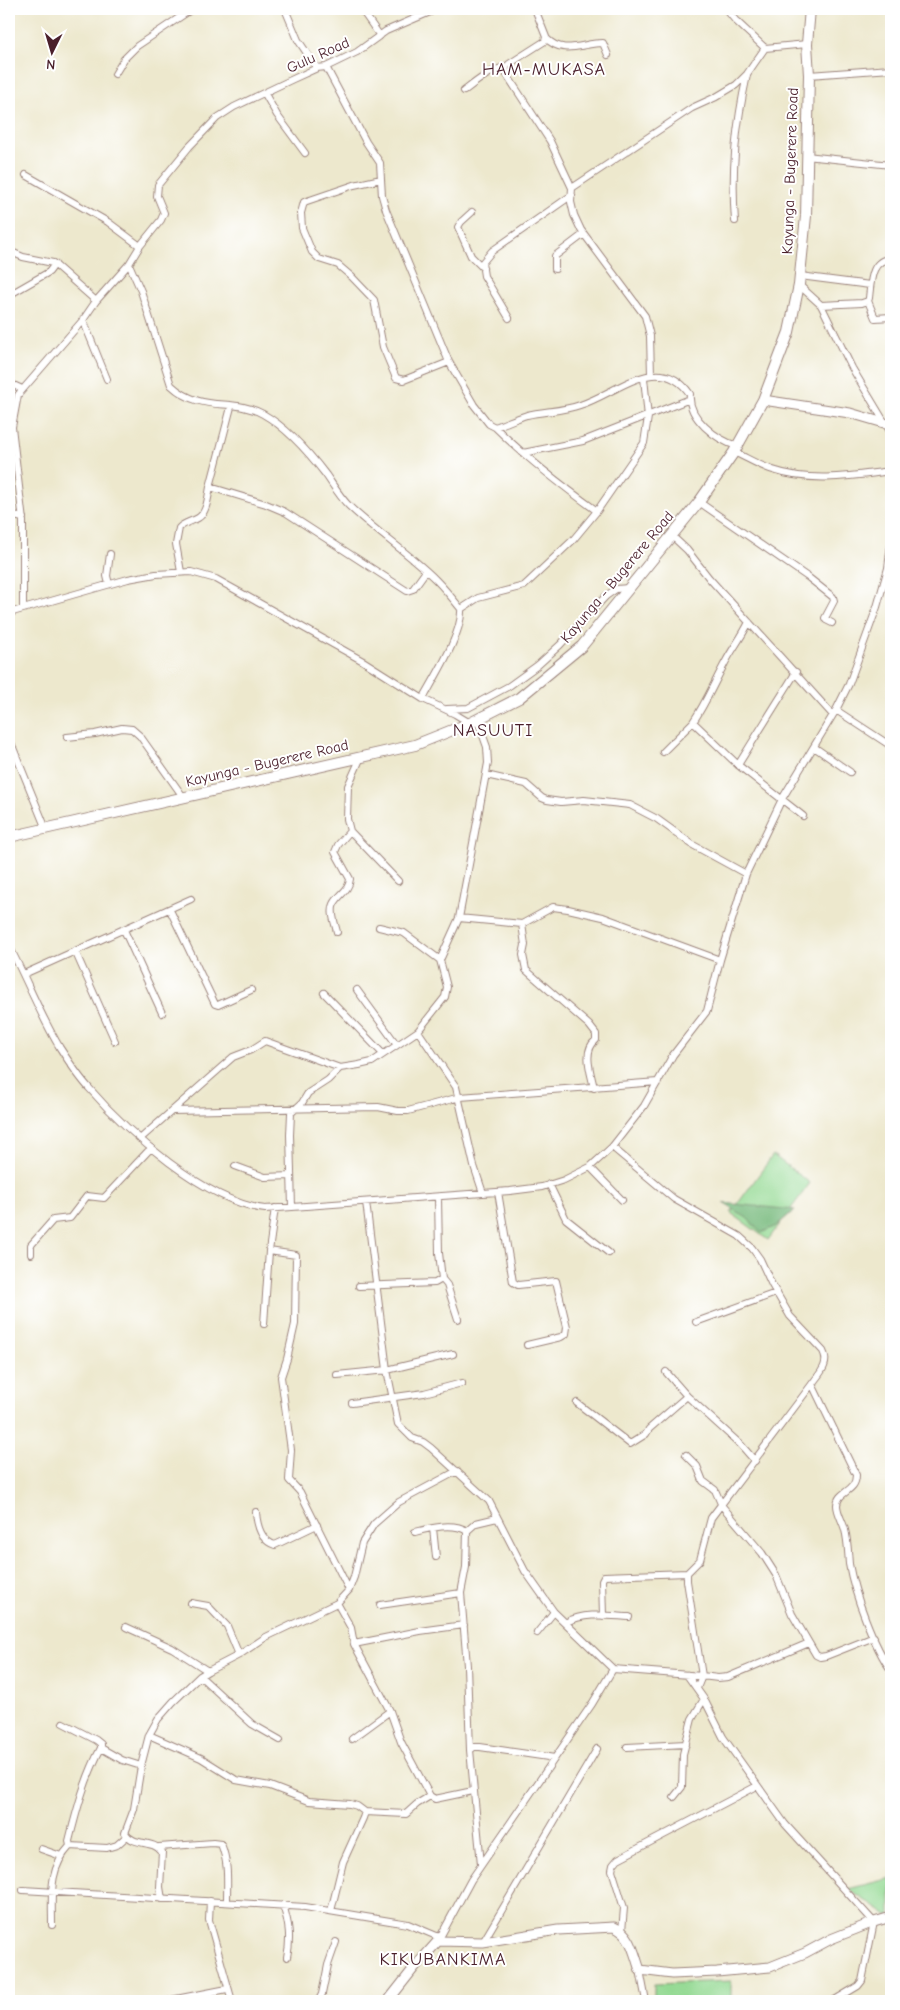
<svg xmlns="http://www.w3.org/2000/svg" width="900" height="2010" viewBox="0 0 900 2010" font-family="'Comic Neue',sans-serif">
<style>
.green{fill:#93d992;stroke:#6e7c5e}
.forest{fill:#76b97c;stroke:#606c54}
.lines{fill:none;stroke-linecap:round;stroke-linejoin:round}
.street-casing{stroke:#9c847c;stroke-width:8}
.secondary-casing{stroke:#9c847c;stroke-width:11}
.primary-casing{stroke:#9c847c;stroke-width:12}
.street{stroke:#fff;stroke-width:6}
.secondary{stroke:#fff;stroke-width:9}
.primary{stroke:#fff;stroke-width:10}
.labels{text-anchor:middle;stroke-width:4;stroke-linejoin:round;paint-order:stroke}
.street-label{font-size:15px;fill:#4a1f2b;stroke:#fff}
.quarter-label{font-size:18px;letter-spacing:1px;fill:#4a1f2b;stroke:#fff}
</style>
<rect width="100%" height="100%" fill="#fff"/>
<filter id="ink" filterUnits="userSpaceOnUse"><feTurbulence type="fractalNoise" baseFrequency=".02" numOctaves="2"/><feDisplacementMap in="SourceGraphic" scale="10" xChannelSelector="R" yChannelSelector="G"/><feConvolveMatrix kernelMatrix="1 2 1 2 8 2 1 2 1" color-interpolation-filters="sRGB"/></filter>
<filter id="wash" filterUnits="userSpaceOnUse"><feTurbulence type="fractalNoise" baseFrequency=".0096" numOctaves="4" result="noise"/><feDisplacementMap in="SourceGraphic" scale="20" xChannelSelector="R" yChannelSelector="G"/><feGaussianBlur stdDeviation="1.12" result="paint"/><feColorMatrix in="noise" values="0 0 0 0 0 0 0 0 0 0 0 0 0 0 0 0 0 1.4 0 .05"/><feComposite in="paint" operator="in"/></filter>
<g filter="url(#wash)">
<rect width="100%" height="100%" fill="#ede8cd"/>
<path class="green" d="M773,1155L810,1183L768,1240L731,1213Z
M891,1878V1915L888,1916L848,1889Z
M731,1981V2001H654V1984Z"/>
<path class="forest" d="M723,1203L795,1210L776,1226L761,1233L747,1218Z"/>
</g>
<g filter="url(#ink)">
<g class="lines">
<g class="street-casing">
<path id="street" d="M285,9L298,40L317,68
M361,9L380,36
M535,9L546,37L545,41L509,64L506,67L507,75L550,141L572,188L571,202L574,215L581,230L645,316L650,336L651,375
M726,9L735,20L765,48
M546,38C563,56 582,43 603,43L608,55
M326,67L366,142L380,163L382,196L386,210L449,362L474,405L489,424L495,427C526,458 561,485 597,511
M115,74L124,59L137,46L192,9
M809,75L891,69
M464,91C477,81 490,70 506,67
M265,94L277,115L305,153
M806,156L891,165
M26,175L108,222L140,246
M381,179L354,185L304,202L301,213L302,228L312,252L319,259L338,265L352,277L374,300L383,347L396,378L404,380L449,362
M572,188L692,108L716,97L736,85L747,74L765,48L807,44
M472,212L461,222L458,227L471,256L483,268
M735,221C731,170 736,125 747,75
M9,251L23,257L53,263L96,301
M129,264L141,291L171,385C202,414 232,397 263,414C286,427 310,454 326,475C333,485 340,497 349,506C376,532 409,553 436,580C445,589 453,599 461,609C463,633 435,677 423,699
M555,269V256L584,234
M800,276L870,285
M799,285L821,305L862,303L868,301L869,298C871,281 871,259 891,259
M9,295L49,272L55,264
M868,301L875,318L891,317
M821,305L852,368L891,433
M509,318L484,276L482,263L492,251L572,195
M83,320L107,379
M9,383L22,389
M231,407L210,487L266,504L285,512L407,591L413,589L426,571
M495,427C506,423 517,418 527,415C545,411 564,411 580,405C616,394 659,350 690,394C687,418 717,440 737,446
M734,452C747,458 760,466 773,470C811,483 852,476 891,471
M523,453L583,441L690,399
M699,502L809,578L833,597L834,601L825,618L826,620L832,623
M9,515L23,518
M672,536L687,550L709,578L832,714
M181,572L176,544L179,528C185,522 191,522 198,518C207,513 208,497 210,487
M109,584L107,576L110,554
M23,608V521L12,427L18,395L83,320L96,301L129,264L140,246L161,220L164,213L157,196L158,185L189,147L217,118L234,107L293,79L317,68L326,67L357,52L386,31L437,9
M461,609L478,598L524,586L573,540L597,511L644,443L648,417L644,378
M9,613L128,579L156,574L191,572L216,579L363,661L423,699L455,714L470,723
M749,622C742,637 732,649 725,663C714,683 706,703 693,722L738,765L803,816
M447,709L468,708L509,686L538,665L560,645L606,596L616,589L629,588
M836,710L891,746
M67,737L95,734L122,728L132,729L140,736L184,798
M9,738L46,829
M814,747L850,772
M663,752L693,722
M361,757L348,786L347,819L350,831L398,881
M738,765L796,672
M486,775L526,784L542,798L547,800L561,802L584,800L630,805L657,819L693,845L746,874
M170,910L215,1004L218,1005L251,990
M459,918L522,924L553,907L568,909L603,917L720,960
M522,924L525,945L523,955L526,970L589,1025L596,1034V1040C582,1051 591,1073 594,1088
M379,927L404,933L440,960
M124,930L162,1013
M337,932C335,923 330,912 334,904C339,894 349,891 350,879L335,852L338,845L350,831
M9,946C27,980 40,1015 60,1048C69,1062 78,1076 89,1088C127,1132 206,1202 265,1209L510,1191L542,1187L564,1180L590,1167L600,1158L612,1147L644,1106L673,1055L707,1011L720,960L746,874L782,799L836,710L849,684L877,607L888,568L891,544
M75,951L115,1041
M24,974L191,899
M357,990L397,1045
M324,993L383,1054
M418,1031L456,1087L474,1166L483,1193
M172,1111L378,1107L398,1111H408L460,1097L658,1082
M140,1139L233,1057L251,1050L265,1041L340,1068L359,1065L372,1062L418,1031L445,997L447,987L440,960L459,918L488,763L487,747L477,719
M612,1147L674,1199L739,1236L752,1248L760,1259L772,1285L790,1316L823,1351C830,1364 820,1373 812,1384L711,1518L700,1560L687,1573V1581L702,1676L613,1669
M235,1166L265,1177L291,1176
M590,1167L622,1200
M549,1184L566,1219L609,1253
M498,1192L513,1282L518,1285L556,1281L567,1327L566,1334L561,1337L527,1345
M366,1202L387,1370L398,1424L412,1438L423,1442L431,1448L489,1501L525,1571L554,1612L613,1669L592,1704L471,1880L438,1941
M292,1207L290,1135L291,1113L302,1103L308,1093L328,1080L340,1068
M269,1251L296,1255L295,1324L287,1359L281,1377L291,1450L289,1480L300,1492L349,1590
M31,1254V1245L53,1220L70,1218L87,1196L104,1198L151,1148
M442,1279L447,1285L458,1319
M359,1286L435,1283L442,1279L439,1253L438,1197
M696,1322L776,1293
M264,1324L269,1251L275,1208
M337,1375L387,1370L453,1354
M812,1384L856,1475C856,1493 838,1490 837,1505C837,1513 843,1522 845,1530C848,1541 848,1553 849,1564C854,1593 874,1647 891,1670
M687,1396L741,1445L755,1461
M352,1403L424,1393L462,1383
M577,1403L630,1444L646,1434L649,1429L687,1396L666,1372
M686,1455L697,1466L703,1481L715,1490L722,1506L762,1553L776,1575L792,1614L816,1655L820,1657L826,1656L874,1637
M256,1512C257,1525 261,1541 275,1545L317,1525
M433,1528L436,1557
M415,1532C430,1528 453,1522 467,1531
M191,1603L208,1606L227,1626L239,1655
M337,1603L351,1628L354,1644L390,1711L401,1742L430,1796L435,1799L473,1791
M380,1605L461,1593
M603,1616L602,1580L604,1576L687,1573
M567,1622C584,1612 610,1616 629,1617
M126,1627L172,1648L208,1671
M537,1633L554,1612
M354,1644L420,1631L464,1625
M687,1675L704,1699L723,1737L785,1824L874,1922L862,1981L858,1986L833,2001
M200,1676L252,1724L280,1740
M697,1688L702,1676L718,1678L728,1677L809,1643
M63,1723L96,1740L101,1744V1748L122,1760L141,1766
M149,1735L201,1758L236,1780L270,1786L309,1801L350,1804L357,1806L365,1812
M352,1739L390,1711
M627,1747L686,1744
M470,1750L467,1666L461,1593L466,1567L467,1531L476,1523L497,1518
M674,1797L682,1787L683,1754L692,1719L704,1699
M70,1846L107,1848L117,1845L127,1836
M159,1847L213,1843L221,1844C229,1863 227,1882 227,1902
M41,1849L61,1856
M481,1864L470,1750L474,1747H480L555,1758
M23,1890L305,1907L408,1924L439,1937
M162,1899L160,1887L162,1852C153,1839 134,1847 125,1833L134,1809L141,1766L149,1735L158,1719L173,1702L200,1676L208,1671L239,1655L266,1637L337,1603L349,1590L354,1577L362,1543L374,1524L399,1502L457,1471
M210,1901L209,1920L232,2001
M283,1905C289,1924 291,1938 287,1957
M331,1911L343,1862L363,1818L365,1812L406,1814L417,1804L430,1796
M52,1925C52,1896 48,1869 70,1846L69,1841C77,1809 85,1778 101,1748
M622,1931L624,1908L612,1870L613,1865L618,1859L757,1786
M483,1942L597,1749
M640,1970L646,2001
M171,2000L227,1989
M314,2001L319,2000L322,1994L328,1965L336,1942"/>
</g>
<g class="secondary-casing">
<path id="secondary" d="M763,400L850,413L891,425
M388,2001L414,1968L438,1941L483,1942L558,1930L614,1927C632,1934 634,1954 640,1970L672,1974L717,1972L770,1967L805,1953L831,1939L874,1922L891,1917"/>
</g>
<g class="primary-casing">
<path id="primary" d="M9,837L415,745L470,723L519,698L582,646L699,502L734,452L763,400L789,332L799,285L806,216L809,75L807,44L810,9"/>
</g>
<use href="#street" class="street"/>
<use href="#secondary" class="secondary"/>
<use href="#primary" class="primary"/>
</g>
</g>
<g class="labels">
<g class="street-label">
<text transform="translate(318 55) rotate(-24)" y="5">Gulu Road</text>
<text transform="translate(790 171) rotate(-88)" y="5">Kayunga - Bugerere Road</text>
<text transform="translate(617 577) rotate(-50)" y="5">Kayunga - Bugerere Road</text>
<text transform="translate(267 763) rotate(-13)" y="5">Kayunga - Bugerere Road</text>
</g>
<g class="quarter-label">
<text x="544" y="75">HAM-MUKASA</text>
<text x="493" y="736">NASUUTI</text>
<text x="443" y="1965">KIKUBANKIMA</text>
</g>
</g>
<rect width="900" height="2010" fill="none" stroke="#fff" stroke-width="30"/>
<g transform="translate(52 52) rotate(185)" stroke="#ffffff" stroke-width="4" paint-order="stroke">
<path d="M0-4L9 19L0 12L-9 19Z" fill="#4a1f2b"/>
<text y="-8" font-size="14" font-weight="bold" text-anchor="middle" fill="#4a1f2b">N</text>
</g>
</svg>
